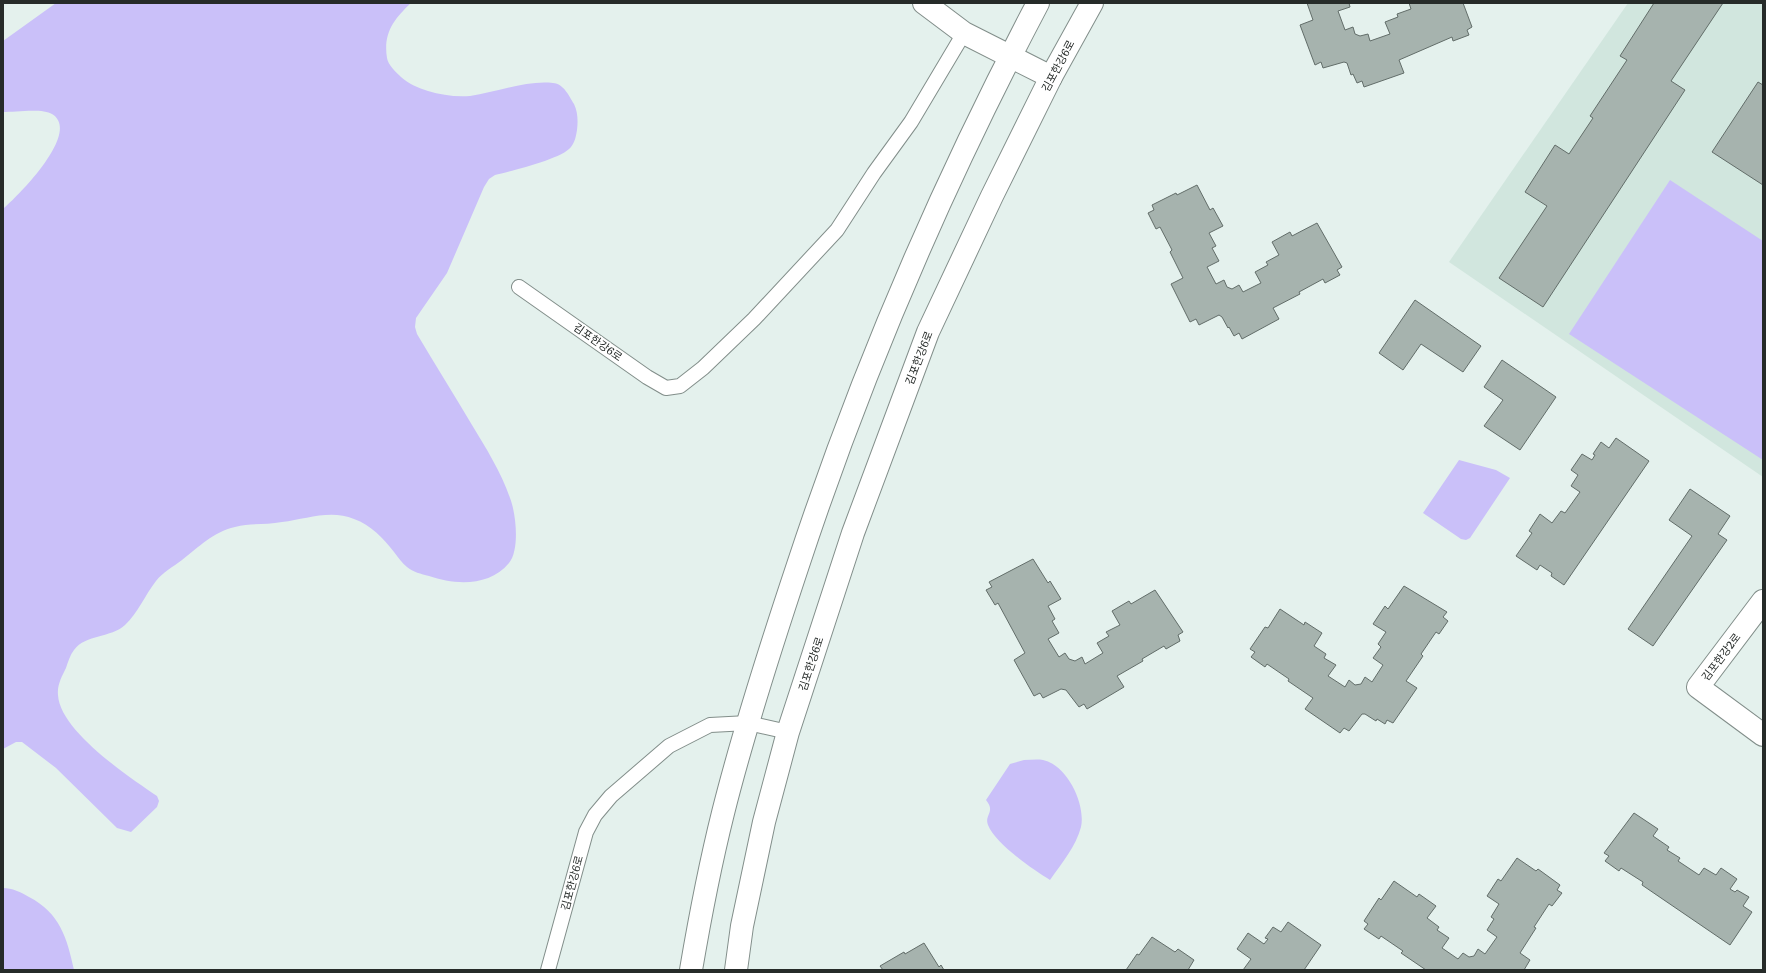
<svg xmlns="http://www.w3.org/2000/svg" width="1766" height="973" viewBox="0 0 1766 973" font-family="Literata,'Noto Sans KR',serif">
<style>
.built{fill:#d1e6de}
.green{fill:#cac0f9}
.building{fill:#a6b3ae;stroke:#626d69}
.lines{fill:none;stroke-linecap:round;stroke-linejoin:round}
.lane-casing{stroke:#828e8a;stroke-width:16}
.street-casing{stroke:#828e8a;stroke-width:24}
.secondary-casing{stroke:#828e8a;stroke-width:24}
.lane{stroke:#fff;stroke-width:14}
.street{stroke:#fff;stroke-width:22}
.secondary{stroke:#fff;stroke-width:22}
.labels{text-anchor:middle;stroke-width:3;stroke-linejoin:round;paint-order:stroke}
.street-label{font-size:11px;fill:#262b29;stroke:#fff}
</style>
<rect width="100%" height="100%" fill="#e4f1ed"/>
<path class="built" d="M1628,3H1763V477L1449,262Z"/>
<path class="green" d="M56,3H411C394,19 383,33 387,58C388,65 396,72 401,77C409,84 418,88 428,91C441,95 455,97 470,96C496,92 527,80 553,83C564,84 569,96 574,104C578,112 578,122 577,130C576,136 575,142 571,147C562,159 511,171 495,175L489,179L484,187L447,273L416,318L415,327L417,334C435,364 454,395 472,425C486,448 501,472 510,498C516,513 520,550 509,563C489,587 455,585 429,576C421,574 413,572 407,567C402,563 398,557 394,552C383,538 371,525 354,519C331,509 306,519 282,522C266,525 251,523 235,527C213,532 199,547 182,560C173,567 163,572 156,581C145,595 138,613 125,625C111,638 86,634 74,650C70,655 68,662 66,668C62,676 57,685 58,695C60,731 129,777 157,796L159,801L157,807L131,832L117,828L56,768L22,742H16L3,749V209C18,196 82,132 52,114C43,108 15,112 3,112V41Z
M1670,180L1763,241V460L1569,334Z
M1459,460L1496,470L1510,478L1470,538L1466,540L1461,539L1423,513Z
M1024,760C1030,760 1037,759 1043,760C1067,765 1086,804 1081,827C1076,846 1062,863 1050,880C1033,870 995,843 988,825C984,815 996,812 986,800L1010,764Z
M3,888C12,888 21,892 29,897C60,913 67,938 74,970H3Z"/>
<path class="building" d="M1307,3H1349L1350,7L1338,11L1345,30L1353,27L1355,34L1360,36L1368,34L1370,41L1390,34L1385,22L1398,17L1397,14L1411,9L1409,3H1463L1472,27L1467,30L1469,35L1453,41L1452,37L1399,60L1404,73L1364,87L1362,81L1357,83L1353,74L1351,75L1347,63L1344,62L1323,68L1321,62L1315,65L1300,25L1313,20Z
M1654,3H1723L1671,81L1685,90L1543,307L1499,278L1547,206L1525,192L1555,145L1569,154L1593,118L1590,116L1627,60L1620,56Z
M1758,82L1763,85V185L1712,152Z
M1197,185L1210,210L1213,208L1223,226L1209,233L1216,246L1212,248L1219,261L1207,267L1216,284L1224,280L1227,287L1232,289L1239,285L1243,292L1261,283L1255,272L1268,265L1266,262L1279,255L1272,242L1290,232L1292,236L1317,223L1342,267L1337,270L1340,275L1325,283L1323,279L1299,292L1300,294L1273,308L1279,319L1242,339L1239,333L1234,336L1229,327L1228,328L1222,317L1219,315L1199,325L1196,319L1190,322L1171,284L1183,278L1170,252L1172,250L1160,227L1156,229L1148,213L1154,210L1152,205L1176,193L1177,195Z
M1415,300L1481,346L1463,372L1421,344L1403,370L1379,353Z
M1502,360L1556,397L1520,450L1484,426L1503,400L1484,387Z
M1616,438L1649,461L1564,585L1551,576L1552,573L1540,565L1537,570L1516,556L1532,533L1529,531L1540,514L1552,523L1561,511L1565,513L1580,492L1571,486L1578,475L1571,470L1582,454L1592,460L1595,455L1593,454L1601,442L1609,448Z
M1690,489L1730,516L1718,534L1727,540L1653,646L1628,629L1692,536L1669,520Z
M1033,559L1048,583L1050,581L1061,599L1048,606L1055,619L1052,621L1059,633L1048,639L1059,657L1065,653L1069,659L1075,661L1082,657L1085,664L1103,653L1097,643L1109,636L1106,632L1120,625L1112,611L1129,601L1131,604L1155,590L1183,632L1178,635L1180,641L1166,649L1164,646L1142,659L1143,661L1117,676L1124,687L1087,709L1084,704L1079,707L1066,690L1061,689L1043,698L1040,693L1034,696L1014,660L1025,653L998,603L995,605L986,590L992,587L989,582Z
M1404,586L1447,612L1443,617L1448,621L1439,634L1436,632L1421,654L1423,656L1406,681L1417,688L1393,723L1387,720L1385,724L1377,719L1376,721L1365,714H1362L1349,731L1344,728L1340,733L1305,709L1313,698L1288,681L1289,679L1267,664L1265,667L1251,657L1255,652L1250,649L1265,627L1268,628L1280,609L1304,625L1305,622L1322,633L1314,646L1326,654L1324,658L1336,665L1328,676L1345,687L1349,680L1355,685L1361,684L1365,677L1372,682L1383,665L1373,658L1381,647L1378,644L1386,632L1373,624L1385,606L1388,609Z
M1634,813L1658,829L1653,836L1669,847L1667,850L1680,858L1678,861L1699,875L1704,868L1716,875L1721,868L1737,879L1730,889L1735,892L1737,890L1749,897L1743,906L1752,912L1730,945L1642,885L1643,882L1621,868L1619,871L1605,861L1609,856L1604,853Z
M1517,858L1536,871L1538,869L1560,885L1557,890L1562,893L1552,906L1549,904L1534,927L1536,928L1520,953L1530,960L1524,970H1426L1401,953L1403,951L1381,936L1379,939L1364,929L1368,924L1364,921L1379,898L1381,900L1394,881L1417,897L1419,894L1436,906L1427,918L1439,927L1437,930L1449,938L1442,948L1458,959L1463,953L1469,957L1474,956L1478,949L1485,954L1497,937L1487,930L1494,919L1491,917L1499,904L1487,896L1498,879L1501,881Z
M1288,922L1321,945L1304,970H1243L1251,959L1237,949L1248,933L1264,944L1268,939L1265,938L1273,927L1281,932Z
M1152,937L1175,952L1178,949L1194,960L1188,970H1126L1137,954L1139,955Z
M924,943L939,967L941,965L944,970H883L880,966L904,952L905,954Z"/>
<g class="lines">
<g class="lane-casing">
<path id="lane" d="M519,287L647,377L666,388L680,386L703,368L754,319L837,230L874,173L911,122L964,33
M548,970L586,832L595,815L611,796L669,746L710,725L748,723L788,732"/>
</g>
<g class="street-casing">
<path id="street" d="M924,3L964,33L1051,77"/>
</g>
<g class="secondary-casing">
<path id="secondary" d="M1763,601L1698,687L1763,735
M691,970C700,917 710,865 723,813C744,729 771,646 798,565C862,371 943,183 1038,3
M736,970L742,926L764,822L788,732L853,533L928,332L992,196L1051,77L1092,3"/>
</g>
<use href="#lane" class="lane"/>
<use href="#street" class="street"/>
<use href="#secondary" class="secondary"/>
</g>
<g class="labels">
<g class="street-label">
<text transform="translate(1058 66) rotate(-62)" y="4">김포한강6로</text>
<text transform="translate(598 342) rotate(35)" y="4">김포한강6로</text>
<text transform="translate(919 358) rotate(-69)" y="4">김포한강6로</text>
<text transform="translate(1721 657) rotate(-53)" y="4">김포한강2로</text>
<text transform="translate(811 664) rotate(-72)" y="4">김포한강6로</text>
<text transform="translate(572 883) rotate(-75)" y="4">김포한강6로</text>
</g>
</g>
<rect width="1766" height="973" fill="none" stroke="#262b29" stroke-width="8"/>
</svg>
